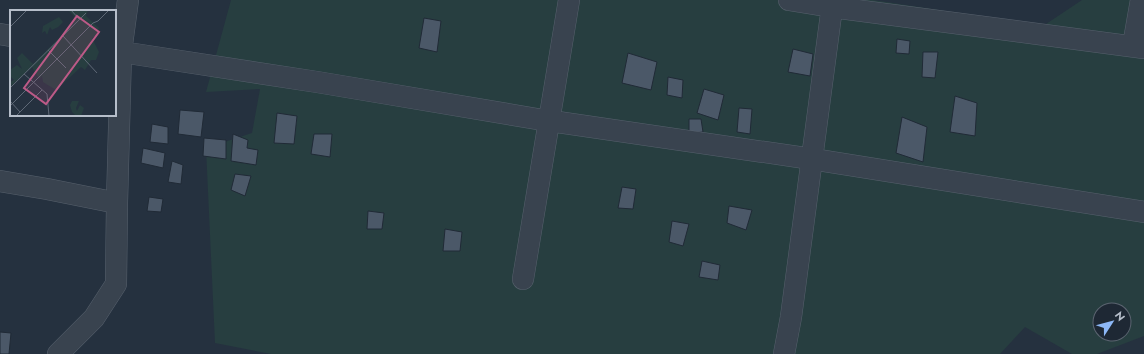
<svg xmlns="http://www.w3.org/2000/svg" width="1144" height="354" viewBox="0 0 1144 354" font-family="Jost,sans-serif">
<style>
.green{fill:#273e40;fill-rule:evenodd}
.building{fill:#4b5868;stroke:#202a36}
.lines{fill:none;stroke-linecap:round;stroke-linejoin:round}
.street-casing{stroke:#57616d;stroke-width:22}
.street{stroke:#39434f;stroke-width:21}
.inset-road{fill:none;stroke:#5f6977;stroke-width:1}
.view{fill:#bd5a87;fill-opacity:0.15;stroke:#bd5a87;stroke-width:2}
.inset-edge{fill:none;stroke:#b6beca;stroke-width:2}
</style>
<rect width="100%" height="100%" fill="#25313f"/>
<path class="green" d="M231,0H873L1043,26L1082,0H1144V336L1097,354H1072L1025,327L1000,354H271L215,343L206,148L252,133L260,89L206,92ZM1100,310H1124V334H1100Z"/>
<path class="building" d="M424,18L441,21L437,52L419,48Z
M897,39L910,41L909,54L896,53Z
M793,49L813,54L810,76L788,72Z
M923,52H938L935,78L922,77Z
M628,53L657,62L651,90L622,83Z
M668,77L683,80L682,98L667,95Z
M704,89L724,95L718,120L697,113Z
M955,96L977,103L975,136L950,132Z
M739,108L752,109L750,134L737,132Z
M180,110L204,112L201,137L178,134Z
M277,113L297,116L294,144L274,143Z
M902,117L927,127L923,162L896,153Z
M689,119H701L703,132L689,133Z
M152,124L168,127V144L150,142Z
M233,134L248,140L247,148L258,150L256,165L231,161Z
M314,134H332L330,157L311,154Z
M204,138L226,140V159L203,156Z
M143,148L165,153L163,168L141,163Z
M172,161L183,165L181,184L168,182Z
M235,174L251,176L245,196L231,190Z
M622,187L636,189L633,209L618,208Z
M149,197L163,199L161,212L147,211Z
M729,206L752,210L746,230L727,223Z
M368,211L384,213L382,229H367Z
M672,221L689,224L683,246L669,242Z
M445,229L462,232L460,251H443Z
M702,261L720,265L718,280L699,277Z
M0,332L11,333L9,354H0Z"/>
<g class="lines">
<g class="street-casing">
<path id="street" d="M789,0L832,7L1144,48
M0,34L11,36
M1133,46L1141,0
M115,51L317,82L537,119L812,159L1144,212
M0,181L47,189L117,203
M523,279L569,0
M58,354L94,318L116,284L117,203L121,52L128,0
M784,354L791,317L832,7"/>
</g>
<use href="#street" class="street"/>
</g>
<g transform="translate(10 10)">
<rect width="106" height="106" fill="#25313f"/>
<path d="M58,0H78L76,6L89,18L86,26L82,28L89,42L86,50H81L75,60L71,57L46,80L33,72L32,66L29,69L22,57L0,77V72L4,70L0,66V60L7,55L12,59L7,48L12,43L23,54L64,13V6ZM49,7L53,12L48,17L42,20L40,17L37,25L35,21L32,23L33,16ZM62,91H69L66,98L67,101L70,95L74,98L71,106H66L62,102L60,95Z" fill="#273e40"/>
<path class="inset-road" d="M61,0L69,9M0,17L17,0M53,26L87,63M38,40L56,58M14,64L37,84L39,106M0,78L76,3M0,91L10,102M0,96L83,13L88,11L99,0M6,106L32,80"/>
<path class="view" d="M67,6L89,22L36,94L14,78Z"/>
<rect width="106" height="106" class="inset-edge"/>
</g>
<g transform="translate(1112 322) rotate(54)"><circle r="19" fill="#1e2834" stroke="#5b6470"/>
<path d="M0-3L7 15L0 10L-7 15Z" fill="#8db8f7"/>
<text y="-6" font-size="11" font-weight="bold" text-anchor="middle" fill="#b6beca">N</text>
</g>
</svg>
